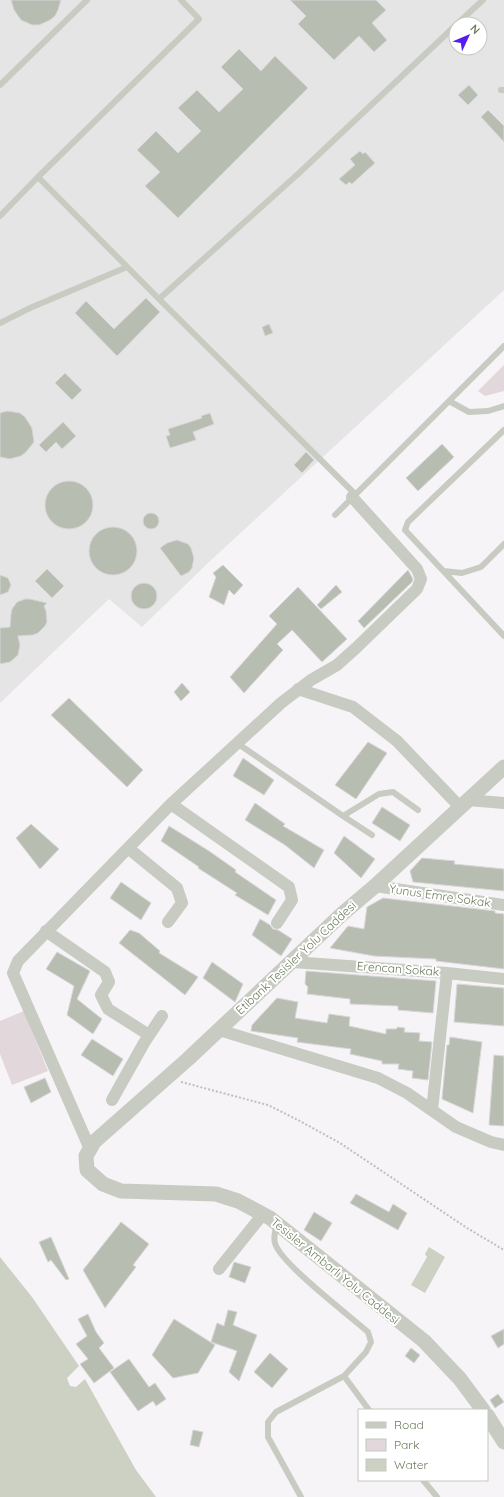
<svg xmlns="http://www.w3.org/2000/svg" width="504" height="1497" viewBox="0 0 504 1497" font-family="Quicksand,sans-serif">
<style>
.built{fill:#e6e5e5;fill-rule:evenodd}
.green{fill:#e2d7db}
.water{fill:#cdd1c4}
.building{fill:#b7bdb0;stroke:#d9d6d9}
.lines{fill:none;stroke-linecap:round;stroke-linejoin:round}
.path{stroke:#bdc0ba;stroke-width:2;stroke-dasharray:2 2;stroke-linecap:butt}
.service{stroke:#c7cbc2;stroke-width:6}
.minor{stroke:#c7cbc2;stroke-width:12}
.tertiary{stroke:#c7cbc2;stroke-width:15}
.labels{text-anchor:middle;stroke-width:4;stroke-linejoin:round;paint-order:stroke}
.street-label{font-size:12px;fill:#6c7b5c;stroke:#fff}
</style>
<rect width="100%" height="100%" fill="#f7f4f7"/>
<path class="built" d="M0,0H504V290L208,563L142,627L109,599L0,703ZM456,24H480V48H456Z"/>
<path class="green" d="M504,365V391L485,396L478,391Z
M24,1011L48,1071L12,1085L0,1054V1021Z"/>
<path class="water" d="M429,1247L445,1257L425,1293L411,1285L427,1257L425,1254Z
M0,1257L32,1297L79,1366L67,1378L70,1386L76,1387L85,1379L136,1470L156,1497H0Z"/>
<path class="building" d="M11,0H61L58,10L55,16L50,20L39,25H32L21,20L14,10Z
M290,0H376L386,10L372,23L387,40L374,52L359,36L334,60L298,24L306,16Z
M239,49L261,71L275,56L308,88L178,218L145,186L160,172L137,150L156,131L178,153L201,131L178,108L197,90L219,112L243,89L221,67Z
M469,85L478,95L468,105L458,95Z
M488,110L504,126V142L481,117Z
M360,151L363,154L365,152L375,163L352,184L349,182L346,185L339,179L355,165L350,159Z
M146,298L160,312L117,356L75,313L86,301L114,329Z
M269,324L273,333L265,336L262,327Z
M65,373L82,390L72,400L55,383Z
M7,411L20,413L25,417L32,428L34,442L26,452L21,456L10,459L0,457V413Z
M210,413L214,424L193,432L196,440L170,448L166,436L170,435L168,429L202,418L201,416Z
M63,422L76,436L62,449L56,442L46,452L39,445Z
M442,444L454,457L418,491L406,478Z
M306,452L314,460L302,473L294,465Z
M45 505a24 24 0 1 1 48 0a24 24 0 1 1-48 0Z
M143 521a8 8 0 1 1 16 0a8 8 0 1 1-16 0Z
M89 551a24 24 0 1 1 48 0a24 24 0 1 1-48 0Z
M177,540L188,544L191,548L194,558L192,568L189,572L181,576L160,548L167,543Z
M223,565L243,585L234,595L229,590L224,605L209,597L216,577L213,573Z
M47,569L64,586L52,598L35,581Z
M408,570L413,579L412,582L364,628L358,621Z
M0,575L8,578L11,585L8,592L0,595Z
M131 596a13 13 0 1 1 26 0a13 13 0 1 1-26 0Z
M336,585L342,592L321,609L317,605Z
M298,587L347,639L322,662L292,630L277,644L283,650L244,693L230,677L277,624L269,616Z
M25,599H30L47,603L44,606L46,611L47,622L45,626L38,633L33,635L18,636L20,645L18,655L10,662L0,664V628L10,627L11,614L12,609L17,602Z
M182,683L190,692L181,701L174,692Z
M69,698L143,770L127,787L51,715Z
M368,742L387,753L356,799L335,785Z
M243,758L274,780L264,795L233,776Z
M255,803L285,824L283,826L324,850L314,868L285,845L245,820Z
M382,807L410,825L400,841L372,823Z
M31,824L59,849L40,869L16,838Z
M169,826L209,851L236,870L235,872L276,900L268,915L235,895L237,893L198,868L199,867L161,841Z
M344,836L375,859L361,878L334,853Z
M422,858L455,861L454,864L504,869V891L413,882L410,871Z
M121,882L151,903L141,920L110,898Z
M383,898L495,911V913L504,914V969L436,961V959L374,956L330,948L348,926L364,929L367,907Z
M260,919L270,925L273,929L278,930L292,939L281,956L252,935Z
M130,930L139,933L160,951L159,953L198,977L185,995L119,943Z
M57,952L90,971L77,999L102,1019L93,1034L67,1015L74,986L46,969Z
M212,962L243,984L235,1002L203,978Z
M306,971L436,981L433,1013L398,1010V1006L350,1004V999L307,994L308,987L305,984Z
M457,984L504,988V1026L454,1022Z
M277,998L298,1002L295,1018L327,1023L329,1014L350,1017L349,1026L386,1034V1029H396L398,1027L405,1028L404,1032L420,1033L419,1041L432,1042L428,1080L412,1078L413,1071L398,1069L399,1064H382V1061L350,1054L351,1049L297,1042L298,1038L251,1031L252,1025Z
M450,1037L482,1042L473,1113L442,1099L447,1045H449Z
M92,1039L123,1059L113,1076L81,1055Z
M494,1055L504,1056V1126L489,1125Z
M45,1078L51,1092L31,1103L24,1087Z
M356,1194L389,1212L393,1204L407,1213L398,1230L350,1203Z
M314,1212L332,1223L321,1241L304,1230Z
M121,1222L149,1244L133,1265L136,1267L105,1308L83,1270Z
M51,1237L69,1279L66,1280L51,1260L48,1262L39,1242Z
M234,1262L251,1267L245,1283L229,1277Z
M228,1310L237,1312L233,1325L257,1335L239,1381L229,1372L237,1351L211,1342L217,1323L224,1326Z
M88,1314L96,1332L104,1343L99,1348L114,1368L94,1383L80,1364L88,1359L76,1344L87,1336L78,1319Z
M174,1319L215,1345L198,1373L173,1378L152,1355Z
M504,1329V1344L498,1348L491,1336Z
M411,1348L420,1355L414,1363L405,1356Z
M270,1353L288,1369L272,1388L254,1372Z
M129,1359L149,1387L155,1383L166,1399L156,1406L153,1401L138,1411L110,1372Z
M498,1394L504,1402L495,1408L490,1400Z
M193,1430L203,1432L199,1447L190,1445Z"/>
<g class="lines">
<path class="path" d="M181,1082L268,1105L298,1120L340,1143L467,1228L504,1250"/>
<path class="service" d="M457,24L483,0
M0,85L87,0
M501,90H504
M38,177L159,299L355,494
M0,216L38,177L199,19L181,0
M159,299L298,174L456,25
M0,323L30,308L127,267
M449,401L469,412L488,411L504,406
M504,430L408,522L405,530L504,636
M335,515L504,346
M444,571L462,573L481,567L504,544
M237,743L343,816L379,794L393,792L418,810
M343,816L372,835
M276,1224C276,1230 273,1237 275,1243C279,1262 350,1316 368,1332L371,1342L366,1352L344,1376L276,1412L268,1422V1437L301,1497
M344,1376L369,1410
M423,1480L437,1497"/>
<path class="minor" d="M298,689L353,707L397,741L460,807
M468,800L504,803
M171,804L289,887L292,900L277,923
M128,848L177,888L182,903L168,922
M375,886L504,905
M46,931L105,972L109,982L101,995L108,1009L149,1035
M292,962L447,973L504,979
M219,1030L378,1078L407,1093L456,1127L491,1142L504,1145
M112,1100L144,1043L162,1016
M432,1110L447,973
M90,1149L13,973L18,961L171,804L281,703L311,680L337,665L356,648L417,589L421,579L417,569L352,497
M219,1269L263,1214"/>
<path class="tertiary" d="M483,1410L460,1379L424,1341L270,1218L238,1201L216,1194L121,1191L103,1184L87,1170L86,1156L94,1142L188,1059L341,915L375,886L504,767
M487,1415L504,1442"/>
</g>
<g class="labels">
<g class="street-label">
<text transform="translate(440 896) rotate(8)" y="4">Yunus Emre Sokak</text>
<text transform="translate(296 958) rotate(-43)" y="4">Etibank Tesisler Yolu Caddesi</text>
<text transform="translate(398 969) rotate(4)" y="4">Erencan Sokak</text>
<text transform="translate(335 1271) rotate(39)" y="4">Tesisler Ambarlı Yolu Caddesi</text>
</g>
</g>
<rect x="358" y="1409" width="130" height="72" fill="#ffffff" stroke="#c4cabe"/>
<rect x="366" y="1422" width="20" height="6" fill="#c7cbc2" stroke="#c4cabe"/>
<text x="394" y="1429" font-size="12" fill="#6c7b5c">Road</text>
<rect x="366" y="1439" width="20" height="12" fill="#e2d7db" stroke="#c4cabe"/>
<text x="394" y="1449" font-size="12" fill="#6c7b5c">Park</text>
<rect x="366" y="1459" width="20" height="12" fill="#cdd1c4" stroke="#c4cabe"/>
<text x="394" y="1469" font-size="12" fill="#6c7b5c">Water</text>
<g transform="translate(468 36) rotate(46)"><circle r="19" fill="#ffffff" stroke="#c4cabe"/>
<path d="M0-3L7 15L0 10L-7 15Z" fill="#551bf0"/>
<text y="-6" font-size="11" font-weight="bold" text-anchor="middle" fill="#6c7b5c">N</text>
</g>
</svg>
